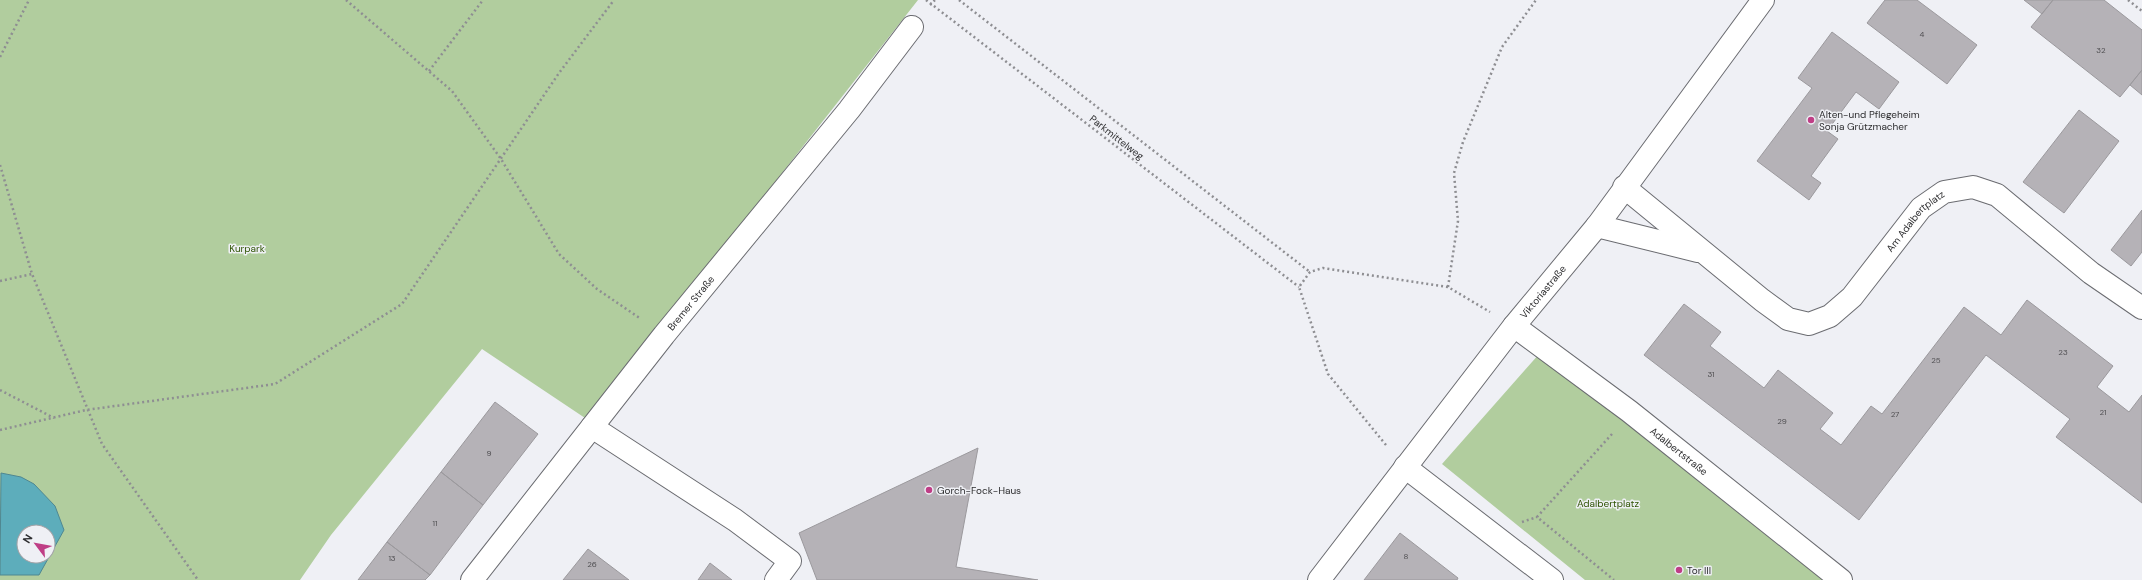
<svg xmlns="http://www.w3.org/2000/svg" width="2142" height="580" viewBox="0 0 2142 580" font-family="'DM Sans',sans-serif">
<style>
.green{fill:#b1cd9e;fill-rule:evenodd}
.water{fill:#5dadbb;stroke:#4f8791;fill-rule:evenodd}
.building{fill:#b5b2b7;stroke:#9b999d}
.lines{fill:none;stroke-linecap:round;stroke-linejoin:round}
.minor-casing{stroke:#6b6c71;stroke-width:24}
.path{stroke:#8e8e92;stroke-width:2.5;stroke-dasharray:2 3;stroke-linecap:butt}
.minor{stroke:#fff;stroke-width:22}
.poi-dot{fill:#bf3e86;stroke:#eff0f5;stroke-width:1.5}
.labels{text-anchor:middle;stroke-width:3;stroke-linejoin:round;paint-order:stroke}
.number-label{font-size:8px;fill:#504f52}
.poi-label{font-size:10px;fill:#2e2e30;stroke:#eff0f5;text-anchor:start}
.street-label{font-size:10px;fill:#2e2e30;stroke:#eff0f5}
.park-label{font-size:10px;fill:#2f5404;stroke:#eff0f5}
</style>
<rect width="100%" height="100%" fill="#eff0f5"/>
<path class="green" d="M0,0H918L588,420L482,349L331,535L300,580H0ZM24,532H48V556H24Z
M1540,353L1824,580H1585L1442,464Z"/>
<path class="water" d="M1,473L21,477L34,484L55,506L64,530L39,575H0ZM24,532H48V556H24Z"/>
<path class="building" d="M1885,0H1917L1977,45L1947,84L1867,23Z
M2024,0H2053L2042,14Z
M2053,0H2104L2142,30V70L2120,97L2031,27Z
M1832,32L1899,82L1879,109L1856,92L1827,131L1838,139L1811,176L1821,183L1809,200L1757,161L1812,88L1798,78Z
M2142,70V95L2130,85Z
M2079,110L2119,141L2064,213L2023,182Z
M2142,210V252L2131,266L2111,250Z
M2027,300L2113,366L2097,387L2129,412L2142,395V503L2056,437L2070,419L1986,355L1859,520L1644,355L1684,304L1721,332L1710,346L1764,388L1778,370L1833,413L1820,429L1841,445L1871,406L1882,414L1964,307L2001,335Z
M495,402L538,434L483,505L441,472Z
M978,448L956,567L1038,580H817L799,533Z
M441,472L483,505L430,575L387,542Z
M1400,533L1458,578L1457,580H1364Z
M387,542L430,575L425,580H358Z
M588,549L629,580H563Z
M710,563L732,580H698Z"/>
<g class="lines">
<g class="minor-casing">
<g id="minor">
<path id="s1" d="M1624,187L1762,300L1788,319L1809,324L1830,316L1852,297L1921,208L1944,192L1973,187L1997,195L2091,273L2142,308"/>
<path d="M1597,226L1698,251"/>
<path id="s2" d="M1514,326L1629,411L1841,580"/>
<path d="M592,427L735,520L790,561L776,580"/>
<path d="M1405,467L1552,580"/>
<path id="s3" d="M472,580L664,335L849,110L912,27"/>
<path id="s4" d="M1319,580L1514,326L1597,226L1763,0"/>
</g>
</g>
<path class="path" d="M346,0L452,91L501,159L559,254L597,289L641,319
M926,0L1299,287
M959,0L1310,272
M2128,0L2142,11
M930,5L935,0
M0,57L29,0
M429,71L483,0
M0,165L32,274L102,444L198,580
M0,281L32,274
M1448,287L1458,221L1454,173L1463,142L1502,47L1536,0
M0,390L54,418
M0,430L86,410L275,384L402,304L559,73L614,0
M1612,434L1537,517L1614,580
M1386,445L1328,374L1299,287L1310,272L1323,268L1448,287L1490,312
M1522,522L1537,517"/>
<use href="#minor" class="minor"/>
</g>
<g class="poi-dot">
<circle cx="1811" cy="120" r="4"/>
<circle cx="929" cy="490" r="4"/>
<circle cx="1679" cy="570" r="4"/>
</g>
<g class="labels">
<g class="number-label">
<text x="1922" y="37">4</text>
<text x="2101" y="53">32</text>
<text x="2063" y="355">23</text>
<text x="1936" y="363">25</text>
<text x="1711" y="377">31</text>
<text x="2103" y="415">21</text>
<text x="1895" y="417">27</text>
<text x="1782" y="424">29</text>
<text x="489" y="456">9</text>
<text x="435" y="526">11</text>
<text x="1406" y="559">8</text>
<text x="392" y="561">13</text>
<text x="592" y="567">26</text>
</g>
<g class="poi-label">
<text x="1819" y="118">Alten-und Pflegeheim<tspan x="1819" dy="12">Sonja Grützmacher</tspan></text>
<text x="937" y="494">Gorch-Fock-Haus</text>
<text x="1687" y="574">Tor III</text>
</g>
<g class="street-label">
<text transform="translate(1117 137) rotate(38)" y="4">Parkmittelweg</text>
<text dy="4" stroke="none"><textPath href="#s1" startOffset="383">Am Adalbertplatz</textPath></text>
<text dy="4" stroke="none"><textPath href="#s4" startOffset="365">Viktoriastraße</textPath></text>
<text dy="4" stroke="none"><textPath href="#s3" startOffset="353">Bremer Straße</textPath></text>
<text dy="4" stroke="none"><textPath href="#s2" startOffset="207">Adalbertstraße</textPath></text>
</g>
<g class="park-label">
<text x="247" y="252">Kurpark</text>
<text x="1608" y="507">Adalbertplatz</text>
</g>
</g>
<g transform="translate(36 544) rotate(302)"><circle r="19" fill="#eff0f5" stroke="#a2a2a6"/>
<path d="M0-3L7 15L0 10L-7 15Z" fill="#bf3e86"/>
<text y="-6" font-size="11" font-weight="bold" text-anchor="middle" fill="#2e2e30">N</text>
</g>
</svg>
